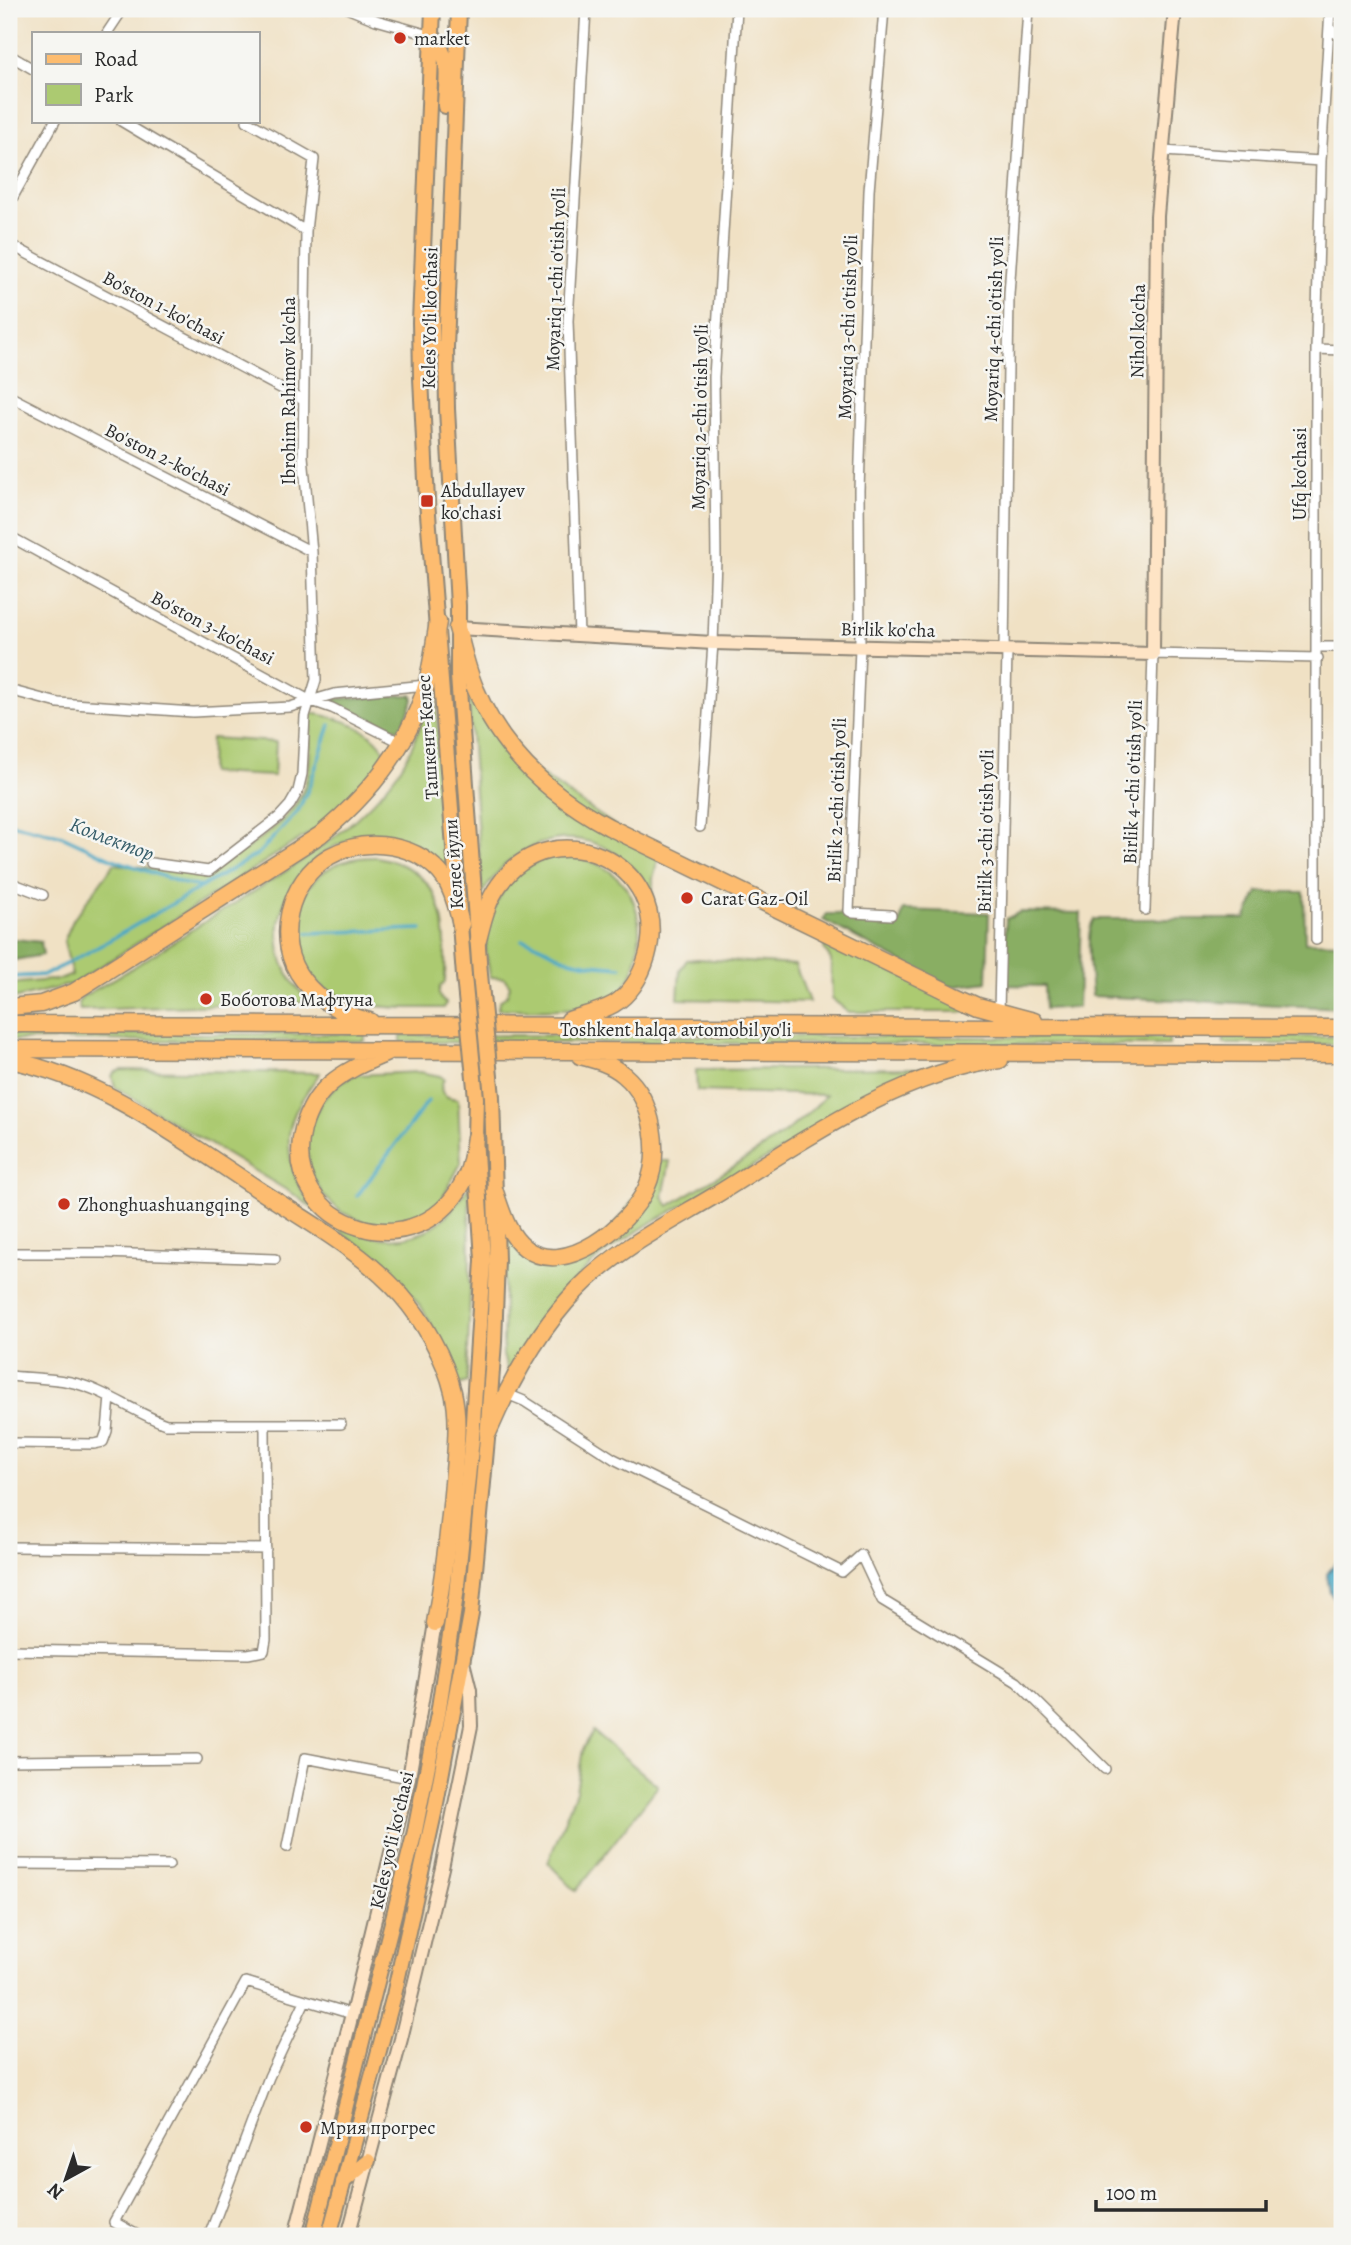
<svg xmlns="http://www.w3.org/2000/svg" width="1351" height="2245" viewBox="0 0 1351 2245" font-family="Alegreya,serif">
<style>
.green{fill:#acca71;stroke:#6c7a4e;stroke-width:2}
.forest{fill:#89ae63;stroke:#5a6c47;stroke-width:2}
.water{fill:#46a7c5;stroke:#386978;stroke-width:2}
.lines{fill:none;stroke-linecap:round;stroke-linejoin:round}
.stream{stroke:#46a7c5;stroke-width:3.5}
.street-casing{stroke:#8e8678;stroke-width:12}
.secondary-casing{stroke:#8e8678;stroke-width:16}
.primary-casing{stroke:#8e8678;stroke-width:18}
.highway-casing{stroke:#8e8678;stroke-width:19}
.street{stroke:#fff;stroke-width:9}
.secondary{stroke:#fee4c5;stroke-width:12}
.primary{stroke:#fdbc6f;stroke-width:14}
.highway{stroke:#fdbc6f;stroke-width:16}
.primary-bridge-casing{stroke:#8e8678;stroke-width:18;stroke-linecap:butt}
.primary-bridge{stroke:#fdbc6f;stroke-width:14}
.poi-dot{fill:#c8321e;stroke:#f6f6f2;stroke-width:2.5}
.labels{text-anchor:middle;stroke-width:5;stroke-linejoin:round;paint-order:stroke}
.poi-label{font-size:19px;fill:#2b2b2b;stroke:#f6f6f2;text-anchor:start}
.street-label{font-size:19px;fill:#2b2b2b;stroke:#f6f6f2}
.water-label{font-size:21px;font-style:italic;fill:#365d69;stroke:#f6f6f2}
</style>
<rect width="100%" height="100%" fill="#f6f6f2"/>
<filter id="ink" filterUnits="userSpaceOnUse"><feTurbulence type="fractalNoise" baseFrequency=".0143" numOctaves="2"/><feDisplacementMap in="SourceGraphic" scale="14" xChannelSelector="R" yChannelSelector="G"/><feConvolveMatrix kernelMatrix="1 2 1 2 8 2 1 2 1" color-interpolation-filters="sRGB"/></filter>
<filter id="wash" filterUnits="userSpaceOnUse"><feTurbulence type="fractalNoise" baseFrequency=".00686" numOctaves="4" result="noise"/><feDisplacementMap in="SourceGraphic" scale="28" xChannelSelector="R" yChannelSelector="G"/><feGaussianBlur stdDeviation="1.57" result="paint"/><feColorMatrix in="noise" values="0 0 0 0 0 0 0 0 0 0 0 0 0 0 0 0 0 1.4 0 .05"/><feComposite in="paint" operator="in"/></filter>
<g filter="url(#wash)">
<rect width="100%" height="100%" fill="#f0e1c4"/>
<path class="green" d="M434,678L449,873C434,858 419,842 397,838C327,822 260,894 283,963C288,978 299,990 309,1002L80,1010L78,1003L83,996C126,974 166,946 206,921C274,878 350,839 398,772C417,744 425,710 434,678Z
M468,689L505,750L659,856L653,878V895C622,840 564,820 510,860C499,868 491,882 482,893Z
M311,713C338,717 377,729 387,756L336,816L73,984L9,1000V984L62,979L72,975L64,941L73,920L114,864L210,874C240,851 291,825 304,788C312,765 310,737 311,713Z
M211,738L276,742L274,776L210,773Z
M565,856C618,861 645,897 638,949C635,969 629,987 610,999C588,1013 525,1009 498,1009L499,1002L507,995L510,986L504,978L490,977C489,968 487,959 486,950C484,912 508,872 544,859C550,856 558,857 565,856Z
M377,857C448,871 446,923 445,982C436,988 437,998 446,1003L444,1008C405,1008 364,1011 329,991C303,976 293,952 296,924C301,879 333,856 377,857Z
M829,940L981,1012H849L832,999L831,960L824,948Z
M697,959L795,965L809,1002L678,999L680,970L687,960Z
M9,1034H365V1041L9,1040Z
M401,1035L1169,1038V1045L401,1042Z
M1224,1037H1342V1044H1224Z
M924,1068V1071L647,1225C626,1239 603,1252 585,1270C553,1301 529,1337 509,1377L503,1355L505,1232L521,1253L531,1260L544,1264L560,1265L574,1260L600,1246L661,1161H670L663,1197L669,1206C718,1175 789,1138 826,1095L697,1091L696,1070Z
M121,1070L320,1073C307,1091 291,1112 289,1135C288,1154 294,1180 305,1196C309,1201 316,1206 321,1210C352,1237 398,1250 434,1226C449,1216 459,1201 469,1186L470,1291L467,1382L459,1385L430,1322L422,1308L397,1278L368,1253L298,1197L115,1087L112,1076L115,1072Z
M420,1072L440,1076L444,1079C437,1092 444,1098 458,1099L461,1163L436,1210L403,1226L366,1223L341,1212L323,1195L311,1173L306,1148L310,1123L322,1101L339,1083L354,1075Z
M593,1731L658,1786L576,1891L548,1863L576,1791L583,1749Z"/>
<path class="forest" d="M407,695H412L413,700L401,731L332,702V699Z
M1258,892H1304L1305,942L1342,943V1008L1092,996C1091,977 1084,933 1094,919H1245Z
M903,910L989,913L987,982L949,987L823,920L827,914H844L871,922L900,923Z
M1020,912L1081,913L1078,1007L1045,1009L1044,986L1003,985L1006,919Z
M16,939L41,942L43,955L9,961V941Z"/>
<path class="water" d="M1342,1555V1607L1330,1593L1327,1574Z"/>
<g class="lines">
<path class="stream" d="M9,823L62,836L112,859L185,884L202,887
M307,933L422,929
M522,940C539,942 550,953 567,959C584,965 603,965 621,967
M9,977L45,975L98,947L258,854L298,811L309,787L330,725
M357,1196L428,1101"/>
</g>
</g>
<g filter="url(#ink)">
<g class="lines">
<g class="street-casing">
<path id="street" d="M349,9L376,20L433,36
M884,9L869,191L859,490L860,648L849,911L853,913L891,915
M1329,28L1342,38
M107,33L123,9
M9,55L33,69
M121,121L306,231
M1163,151L1321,161
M9,204L55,121
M9,244L303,400
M1316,349L1342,350
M9,396L312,552
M9,536L309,700L332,708L402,743
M579,635L568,321L586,9
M1318,647H1342
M1004,651L1009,295L1028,9
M9,690L58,703L193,712L290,707L334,694L426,685
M700,827L713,643L716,559L714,377L737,9
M151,863L209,871L279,817L290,805L298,791L302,774L305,716L316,680L312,552L303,456L306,231L314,159L247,121
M9,882L43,895
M1145,910L1153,654L1318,658
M1316,940V349L1321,161L1330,9
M999,1012L1007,651
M9,1253H103L275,1259
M9,1376C29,1378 50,1378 70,1382C104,1389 133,1412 166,1424H341
M507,1394L524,1401L614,1459L842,1572L861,1555L882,1600L1017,1682L1105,1769
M9,1443L94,1444L103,1442L107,1431L110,1397
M9,1547L266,1549
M9,1650L248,1654L264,1651L266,1640L265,1426
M9,1761L197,1759
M287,1847L305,1758L409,1778
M9,1864L169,1865
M139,2236L114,2222L246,1982L352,2014
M209,2236L269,2077L305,2001"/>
</g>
<g class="secondary-casing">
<path id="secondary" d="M457,628L713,643L1153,654L1157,216L1175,9
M295,2236L352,2014L409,1778L435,1623
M348,2236L401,2039L442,1868L471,1726L470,1690L463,1662"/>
</g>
<g class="primary-casing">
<path id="primary" d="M433,9L420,322L421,378L427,501L464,976
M459,9L446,348L447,409L458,606V676L480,974
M433,36C452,58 446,79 445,106
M432,278V344L435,349L446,348
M343,2182L368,2161
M313,2236L415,1831L438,1714L456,1595L472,1438L483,1260L475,1137L476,1098
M329,2236L394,1995L435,1809L471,1614L487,1439L494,1342L497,1260L492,1097"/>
</g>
<g class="highway-casing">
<path id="highway" d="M457,628C463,648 467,670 476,690C502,751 551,796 609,827L954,995L978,1006L1034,1021
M478,940C483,921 487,901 499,885C552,809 673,862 647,956C641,976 632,993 614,1004C600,1012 584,1015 569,1020
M9,1007L41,1004L74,992L320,835C369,795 408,747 426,686C432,665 434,643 438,622
M370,1021C345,1016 319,1001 303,980C273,942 288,880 330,856C368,835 420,844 445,879C454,893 457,909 461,924
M9,1024L1342,1028
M9,1049L1342,1054
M387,1053C367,1062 346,1070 330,1084C316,1096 308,1111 303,1129C278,1227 423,1277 467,1174C472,1162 473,1149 475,1137
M9,1060C102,1078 178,1137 256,1188C305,1220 361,1250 401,1295C423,1320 445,1358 453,1392C459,1417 456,1445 454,1471C450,1522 444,1573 435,1623
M495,1192C502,1212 508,1235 525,1248C565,1279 629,1225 646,1189C662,1154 654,1100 624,1075C611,1064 596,1060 580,1056
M488,1433C510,1382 539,1329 578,1289C616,1250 667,1224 714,1196C798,1144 901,1071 1000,1060"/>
</g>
<use href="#street" class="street"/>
<use href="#secondary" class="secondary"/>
<use href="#primary" class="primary"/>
<use href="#highway" class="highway"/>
<g class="primary-bridge-casing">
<path id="primary-bridge" d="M480,974L492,1097
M464,976L476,1098"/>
</g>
<use href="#primary-bridge" class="primary-bridge"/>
</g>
</g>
<g class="poi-dot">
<circle cx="400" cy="38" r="7"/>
<rect x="420" y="494" width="14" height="14" rx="3.5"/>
<circle cx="687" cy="898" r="7"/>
<circle cx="206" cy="999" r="7"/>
<circle cx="64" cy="1204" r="7"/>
<circle cx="306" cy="2127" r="7"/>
</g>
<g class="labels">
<g class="poi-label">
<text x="414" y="45">market</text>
<text x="441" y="497">Abdullayev<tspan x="441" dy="22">ko'chasi</tspan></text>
<text x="701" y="905">Carat Gaz-Oil</text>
<text x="220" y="1006">Боботова Мафтуна</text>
<text x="78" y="1211">Zhonghuashuangqing</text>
<text x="320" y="2134">Мрия прогрес</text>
</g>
<g class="street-label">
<text transform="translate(555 279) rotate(-88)" y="7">Moyariq 1-chi o'tish yo'li</text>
<text transform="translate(164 307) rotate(28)" y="7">Bo'ston 1-ko'chasi</text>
<text transform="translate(429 318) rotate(-89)" y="7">Keles Yoʻli koʻchasi</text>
<text transform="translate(847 327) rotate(-88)" y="7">Moyariq 3-chi o'tish yo'li</text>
<text transform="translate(993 329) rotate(-88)" y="7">Moyariq 4-chi o'tish yo'li</text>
<text transform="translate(1137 331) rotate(-89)" y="7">Nihol ko'cha</text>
<text transform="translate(288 391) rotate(-90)" y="7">Ibrohim Rahimov ko'cha</text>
<text transform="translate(699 417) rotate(-89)" y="7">Moyariq 2-chi o'tish yo'li</text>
<text transform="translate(168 459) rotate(27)" y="7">Bo'ston 2-ko'chasi</text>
<text transform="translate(1299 474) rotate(-90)" y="7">Ufq ko'chasi</text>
<text transform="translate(213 627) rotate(28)" y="7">Bo'ston 3-ko'chasi</text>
<text transform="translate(888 629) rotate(1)" y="7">Birlik ko'cha</text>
<text transform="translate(427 737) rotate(-94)" y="7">Ташкент-Келес</text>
<text transform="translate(1132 782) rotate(-88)" y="7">Birlik 4-chi o'tish yo'li</text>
<text transform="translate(836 800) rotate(-88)" y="7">Birlik 2-chi o'tish yo'li</text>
<text transform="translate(985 831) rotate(-89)" y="7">Birlik 3-chi o'tish yo'li</text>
<text transform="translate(453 864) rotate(-94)" y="7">Келес йули</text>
<text x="676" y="1036">Toshkent halqa avtomobil yo'li</text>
<text transform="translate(391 1840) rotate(-77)" y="7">Keles yoʻli koʻchasi</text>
</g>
<g class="water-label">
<text transform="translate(112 839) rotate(21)" y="7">Коллектор</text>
</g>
</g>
<rect width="1351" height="2245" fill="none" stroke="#f6f6f2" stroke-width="35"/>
<rect x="32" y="32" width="228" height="91" fill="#f6f6f2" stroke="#a5a5a2" stroke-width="2"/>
<rect x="46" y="54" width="35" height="10" fill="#fdbc6f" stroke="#a5a5a2" stroke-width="2"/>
<text x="94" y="66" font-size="21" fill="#2b2b2b">Road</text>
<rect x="46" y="84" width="35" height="21" fill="#acca71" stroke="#a5a5a2" stroke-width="2"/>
<text x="94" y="102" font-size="21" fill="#2b2b2b">Park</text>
<g transform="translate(66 2179) rotate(220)" stroke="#f6f6f2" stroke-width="5" paint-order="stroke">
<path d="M0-5L12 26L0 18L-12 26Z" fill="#2b2b2b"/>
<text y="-10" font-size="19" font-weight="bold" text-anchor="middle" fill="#2b2b2b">N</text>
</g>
<path d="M1096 2200v10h170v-10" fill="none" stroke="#2b2b2b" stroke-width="3.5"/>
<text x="1106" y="2200" font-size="21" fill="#2b2b2b" stroke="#f6f6f2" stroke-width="5" paint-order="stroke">100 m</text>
</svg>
